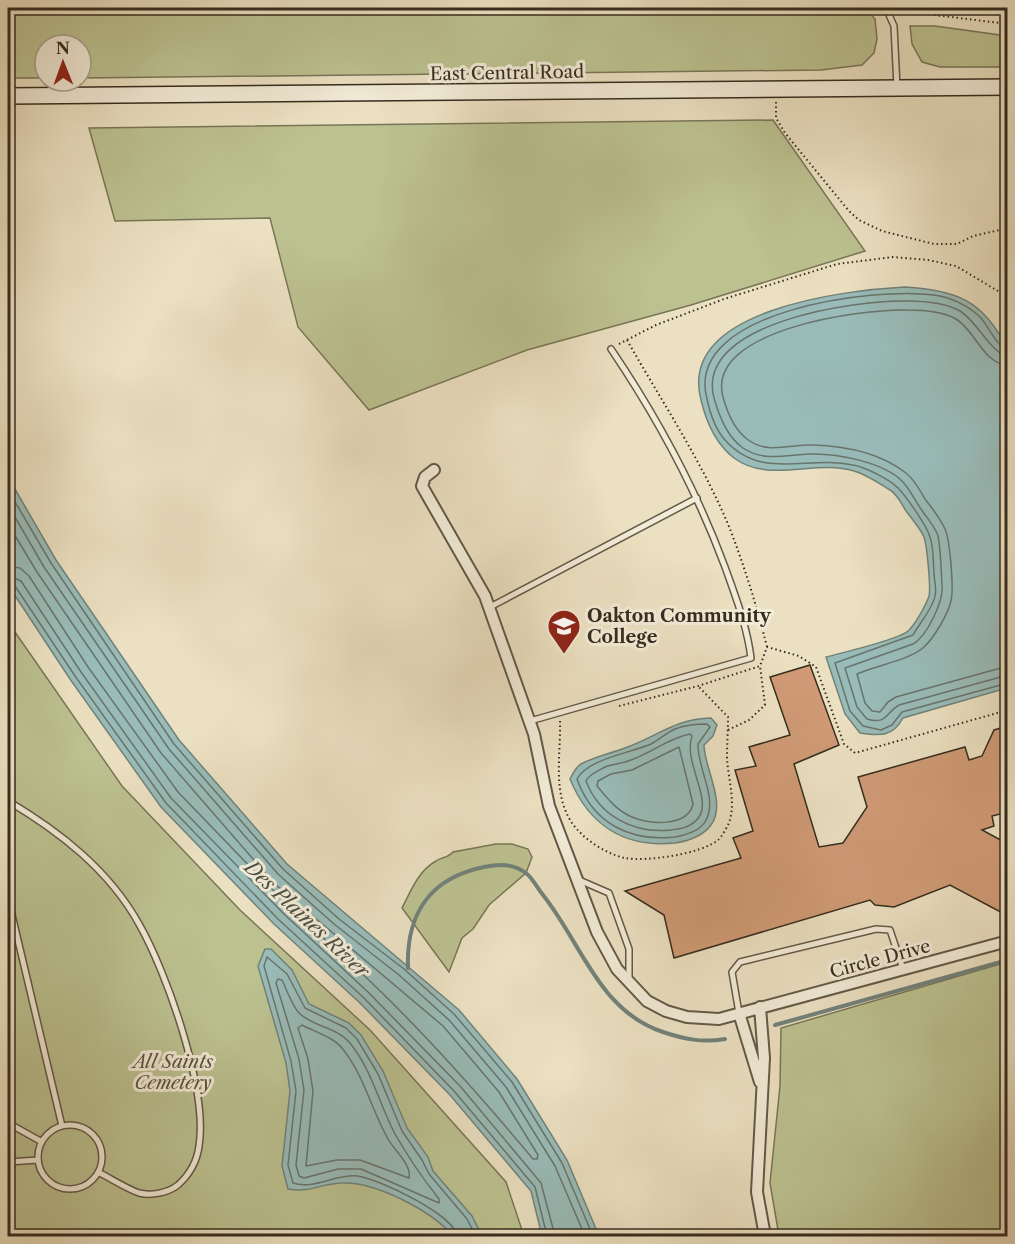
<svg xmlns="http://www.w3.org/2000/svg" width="1015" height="1244" viewBox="0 0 1015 1244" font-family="'Libre Caslon Text',serif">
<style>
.green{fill:#bcc190;stroke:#797658;stroke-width:1.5}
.water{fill:#99bcb9;stroke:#71827b;stroke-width:1.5}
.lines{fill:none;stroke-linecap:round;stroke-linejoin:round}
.shore{stroke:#68746c;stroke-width:1.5}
.stream{stroke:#71827b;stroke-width:4}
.building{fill:#cf9a75;stroke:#362c1f;stroke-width:1.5}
.lane-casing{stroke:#635948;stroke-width:8}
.street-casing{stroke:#635948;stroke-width:14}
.secondary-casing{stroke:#362c1f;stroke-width:18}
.path{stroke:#362c1f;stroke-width:2;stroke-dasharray:1.5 3;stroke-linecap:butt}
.lane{stroke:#f2ebd7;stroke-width:5}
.street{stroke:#f2ebd7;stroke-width:10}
.secondary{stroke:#f2ebd7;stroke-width:15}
.labels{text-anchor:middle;stroke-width:6;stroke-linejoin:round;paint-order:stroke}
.street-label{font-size:18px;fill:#362c1f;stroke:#f2ebd7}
.poi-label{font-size:18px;font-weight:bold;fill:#362c1f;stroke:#f2ebd7;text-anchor:start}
.park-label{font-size:18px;font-style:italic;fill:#58513b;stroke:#f2ebd7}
.water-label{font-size:20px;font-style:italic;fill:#4f5046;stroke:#f2ebd7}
</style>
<rect width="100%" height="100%" fill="#ebe0c1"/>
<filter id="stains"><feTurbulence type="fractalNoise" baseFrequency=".00333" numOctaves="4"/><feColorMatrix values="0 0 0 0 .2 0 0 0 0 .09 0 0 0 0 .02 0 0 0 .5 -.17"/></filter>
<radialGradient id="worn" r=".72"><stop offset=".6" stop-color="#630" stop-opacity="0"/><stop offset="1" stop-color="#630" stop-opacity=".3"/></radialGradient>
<path class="green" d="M119,8L411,10L464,8H865L875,19L877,39L874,53L862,65L821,70L81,78V45H45V78H8V12Z
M910,26H935L1007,36V67H940L922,62L912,44Z
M773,120L865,251L691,305L527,350L369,410L298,327L270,218L115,221L89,128Z
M8,622L122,786L240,910L370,1030L506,1182L524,1236H8Z
M496,844H512L528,849L532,857L526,873L489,905L473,929L462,938L449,972L402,908C411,891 418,871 436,861C442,857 448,858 453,852Z
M1007,962V1236H779L770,1183L780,1086L781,1028Z"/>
<path class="water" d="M905,287C956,290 983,300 1007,348V688L903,718C893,737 880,736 860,733L845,714L826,657C841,653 898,640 908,631C915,625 926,605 929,596C931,589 927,545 924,537C920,528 912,519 906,511C902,504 897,494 890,490C879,483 865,474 854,471C815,459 769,484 734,458C716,444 706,421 701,400C677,309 847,290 905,287Z
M8,477L56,560L179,740L287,864L459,1010L517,1079L567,1160L599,1236H542L531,1191L450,1095L360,1003L274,924L161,807L70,679L8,585Z
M711,718L717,725L713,736L704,745C704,768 727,803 711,825C702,837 688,841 675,843C624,848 589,825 570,779C573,773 576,767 581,764C596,756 609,754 625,748C657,737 674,719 711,718Z
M265,949H271L292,970L309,1004L349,1023L361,1035L383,1071L407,1128L428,1157L433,1171L472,1216L482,1236H453C432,1211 376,1182 343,1183C321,1183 312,1193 288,1189L282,1166L290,1091L286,1063L258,966Z"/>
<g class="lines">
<path class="shore" d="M1008,349C996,347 988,324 979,316C967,305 950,297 934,295C876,287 683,310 707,399C710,413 715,429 725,440C762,481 806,455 853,465C865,467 889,479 898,488C906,496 927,526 930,537C934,548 933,562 934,573C934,580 937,589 935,596C933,608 919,624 913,635L835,663L850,711L863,726L881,730L892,725L902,712L1008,683
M1008,356C992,355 977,321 960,311C944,302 924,301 907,301C857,300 694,322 714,398C719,416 727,437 743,448C764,462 786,455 809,454C836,453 884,462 903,482C910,490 915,500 921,509C926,517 935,526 938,536C941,551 941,569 942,585C944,601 927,636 913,644L845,668L857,707L867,719C887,725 885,713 899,705L1008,675
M1008,365C983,364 976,331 956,319C942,311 923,310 907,310C863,309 705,329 723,397C727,412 734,429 747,439C767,455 791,444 813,445C846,446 879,452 906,473C914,479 920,490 925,499C932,508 940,518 945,529C950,540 954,589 951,601C948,614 934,638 924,647C910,660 874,666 857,674L865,703L872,711L880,712L888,702L896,697L1008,666
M8,490L51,563L174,744L283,869L339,919L404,969L454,1014L512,1082L562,1163L593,1236
M8,505L44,567L169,749L278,874L334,924L399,975L449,1020L506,1087L555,1166L585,1236
M8,524L37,572L161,753L266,874L265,878H261L178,792L88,667L29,576L20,568L8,566
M8,575L21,581L81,672L171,798L284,914L369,993L460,1086L541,1183L555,1236
M8,583L15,586L75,676L166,803L278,919L364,998L454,1091L535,1187L547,1236
M707,724L710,727L698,744C697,768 718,798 706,820C701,831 686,835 675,837C631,842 593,824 577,779C588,759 630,753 651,744C659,740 666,733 675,729C685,725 696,724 707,724Z
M690,734L692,736C683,762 712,798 699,817C692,827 681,829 671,830C634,834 599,816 586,781C589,774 598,771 605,767C612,764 621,764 628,761C650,754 668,738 690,734Z
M679,747L693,804C688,827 649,825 632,817C617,811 607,798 597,786L598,781L611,774L632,770Z
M272,885H276L443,1026L499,1092L538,1155L537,1159H533C483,1099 432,1041 375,986C341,953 305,923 272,889Z
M278,979L282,980C287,990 291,1004 299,1013C313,1027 337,1027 350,1043C372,1070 379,1104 395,1134C407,1155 424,1180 439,1199V1203L361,1169H338L304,1178L299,1176L296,1165L304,1090L299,1059L276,983Z
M302,1025C315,1032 333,1037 342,1048C364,1075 371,1109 388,1139C394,1150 412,1165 409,1178L360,1160H337L306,1166L313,1091L308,1059L298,1028Z
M457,1236C455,1215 377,1178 357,1176C335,1174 313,1190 293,1183L288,1165L296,1091L291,1061L264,966L267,957L287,974L305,1008L346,1028L357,1039L378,1074L402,1131L422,1160L429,1174L467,1219L476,1236"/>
<path class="stream" d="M408,968C406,914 430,878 484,867C499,864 513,863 527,874C533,879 538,889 543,895C582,944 599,1011 663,1032C684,1039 702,1043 725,1039
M775,1025L1008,960"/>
</g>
<path class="building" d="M810,665L839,745L794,764L819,847L843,843L867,807L858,777L965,747L969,760L982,756L994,730L1008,726V812L992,816L994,826L982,830L1008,844V916L950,885L894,907L875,905L870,900L674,958L664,915L625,891L741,858L733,838L753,831L735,770L756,766L749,747L790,735L770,677Z"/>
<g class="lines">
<g class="lane-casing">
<path id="lane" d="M886,8L894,26L897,87
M490,607L697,498
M530,721L751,658C747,626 736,598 725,567C696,489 657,417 611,349
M8,801C60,832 109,870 139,924C167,973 208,1090 199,1146C197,1162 189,1175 178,1185C168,1193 151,1196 139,1193C125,1188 112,1179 98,1172
M579,880L609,893L629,949V979
M8,898L62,1126
M739,1013L732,972L740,962L876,929L890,930L903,969
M8,1123L42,1142
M38 1157a32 32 0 1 1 64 0a32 32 0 1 1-64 0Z
M8,1162L38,1160"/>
</g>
<g class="street-casing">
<path id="street" d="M434,470L425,477L422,486L485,596L534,734L549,806L597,932L617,969L647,1001L666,1011L687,1017L719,1019L1008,941
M760,1007L764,1058L757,1192L765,1236
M739,1013L760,1082"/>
</g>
<g class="secondary-casing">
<path id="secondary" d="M8,96L1008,87"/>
</g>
<path class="path" d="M894,10L1008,24
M776,102V118L785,133L849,211L859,220L882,231L934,244H957L973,236L1008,228
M627,340C662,402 703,463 730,529C745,568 757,607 767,647
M619,344L656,325L724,299L837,264L893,257L928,260L956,266L1008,297
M619,706L698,686L760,666L767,647L799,656L816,667L844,744L855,753L1008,710
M560,721C561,755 552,793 572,823C583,839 606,854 625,858C646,862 701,854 718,840C721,838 726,829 728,825C737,805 728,779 727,758C727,744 728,730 728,717L698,686
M728,730L749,720L765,705L760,666"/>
<use href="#lane" class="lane"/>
<use href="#street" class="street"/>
<use href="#secondary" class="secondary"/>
</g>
<defs>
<g id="university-pin" transform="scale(1.725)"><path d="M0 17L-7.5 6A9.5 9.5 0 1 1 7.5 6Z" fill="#8f2418" stroke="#f2ebd7"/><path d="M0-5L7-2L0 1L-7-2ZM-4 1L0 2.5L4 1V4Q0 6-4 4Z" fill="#fff"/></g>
</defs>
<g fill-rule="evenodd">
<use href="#university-pin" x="564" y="626"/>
</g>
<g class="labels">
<g class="street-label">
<text transform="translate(507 73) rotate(-1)" y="6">East Central Road</text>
<text transform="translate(880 959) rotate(-15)" y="6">Circle Drive</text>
</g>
<g class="poi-label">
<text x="587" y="622">Oakton Community<tspan x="587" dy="21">College</tspan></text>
</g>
<g class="park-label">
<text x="173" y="1068">All Saints<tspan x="173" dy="21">Cemetery</tspan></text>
</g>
<g class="water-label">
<text transform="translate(307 919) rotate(43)" y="7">Des Plaines River</text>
</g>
</g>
<rect width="1015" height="1244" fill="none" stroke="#ebe0c1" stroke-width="30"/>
<rect x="9" y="9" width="997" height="1226" fill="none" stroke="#362c1f" stroke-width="3"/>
<rect x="15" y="15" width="985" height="1214" fill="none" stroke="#362c1f" stroke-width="1.5"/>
<g transform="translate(63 63) rotate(359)"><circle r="28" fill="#f2ebd7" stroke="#a79f8d" stroke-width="1.5"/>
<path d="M0-4.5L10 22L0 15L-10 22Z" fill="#8f2418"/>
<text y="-9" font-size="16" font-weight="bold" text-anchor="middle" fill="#362c1f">N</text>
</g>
<rect width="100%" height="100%" filter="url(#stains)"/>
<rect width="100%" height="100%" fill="url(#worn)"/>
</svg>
